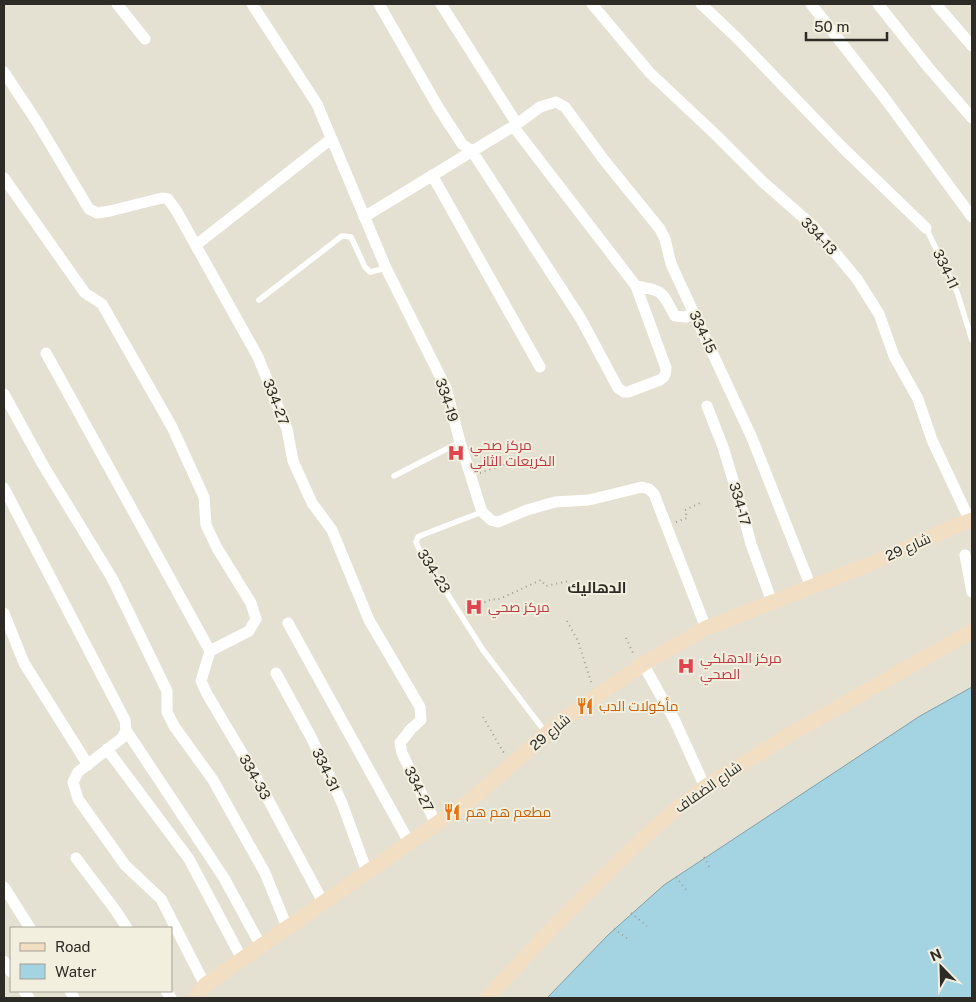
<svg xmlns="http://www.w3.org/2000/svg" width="976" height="1002" viewBox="0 0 976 1002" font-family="'Public Sans',Cairo,sans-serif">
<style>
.water{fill:#a4d3e1;stroke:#80a1a9}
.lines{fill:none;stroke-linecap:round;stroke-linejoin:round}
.path{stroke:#a19e92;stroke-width:2;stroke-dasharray:1 4;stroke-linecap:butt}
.lane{stroke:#fff;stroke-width:5.5}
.street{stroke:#fff;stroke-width:11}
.secondary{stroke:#f2dec2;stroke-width:15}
.labels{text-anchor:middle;stroke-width:4;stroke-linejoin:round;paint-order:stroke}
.street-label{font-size:14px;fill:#2d2b25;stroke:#f2efdf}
.health-label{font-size:14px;fill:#be3a42;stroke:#f2efdf;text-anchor:start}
.food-label{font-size:14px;fill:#c56008;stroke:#f2efdf;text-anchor:start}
.neighbourhood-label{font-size:15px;font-weight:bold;fill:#2d2b25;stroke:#f2efdf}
</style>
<rect width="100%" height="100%" fill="#e5e1d2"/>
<path class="water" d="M972,687V998H547L608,935L664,885L920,716Z"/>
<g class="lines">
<path class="path" d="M480,473L513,462
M676,522L687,518L685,510L702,502
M466,610L492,599L497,600L541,580L546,586L569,581
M567,621L578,641L592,685
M626,638L634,655
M483,717L505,755
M704,857L711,870
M676,877L687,891
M631,913L647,926
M614,929L628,939"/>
<path class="lane" d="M926,228L957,292L972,340
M259,300L342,236L351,237L365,267L370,272L386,268
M394,476L460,442
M482,512L422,535L418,537L416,542L419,549L483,650L546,733"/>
<path class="street" d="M117,4L145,39
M252,4L317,104L386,268L446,388L460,442L482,512L491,520L498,522L527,510L555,502L589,500L642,487L649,489L654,494L706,628
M379,4L438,107L462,144L472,151L581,319L618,388L624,392H628L660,380C665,377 666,374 666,368L636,286L513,126
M441,4L517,124
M592,4L650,73L715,134L764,183L813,226L857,279L879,314L894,356L918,399L932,440L970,521
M701,4L736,37L843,148L926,228
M811,4L886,100L972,217
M878,4L928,67L972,118
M936,4L972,46
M4,72L37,122L89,209L97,213L110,211L162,198L168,199L176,210L258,357L287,429L293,461L312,503L332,530L369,620L420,707L421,720L411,729L400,743L402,753L436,824
M432,175L540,367
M4,178L85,293L102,304L172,427L204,497L206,525L217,548L251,603L256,619L249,631L210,651
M364,217L517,124L540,107L556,102L565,107L604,160L660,229L665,239L671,264L752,438L811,587
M196,245L331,139
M636,286C666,291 661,292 675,316L686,317L694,313
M46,353L210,651
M4,394L43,465L112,578L167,691V712L174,726L213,780L265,873L287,927
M707,406L723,447L741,506L751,544L772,602
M4,488L125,720L126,730L122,738L78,772L73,782L78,799L125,865L161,899L205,985
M965,555L972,592
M4,613L24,663L88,765
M288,623L409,842
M210,651L201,681L207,694L255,775L323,902
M643,664L675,721L705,787
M276,673L311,737L342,803L367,872
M126,730L224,878L261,946
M107,749L189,859L242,959
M76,858L116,911L127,928
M4,887L30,928
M4,961L11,972
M24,991L29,998
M70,991L74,998
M166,991L171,998"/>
<path class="secondary" d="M195,998L205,985L472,799L561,721L643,664L706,628L875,562L953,527L972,520
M487,998L555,925L631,849L677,808L705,787L789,735L972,631"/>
</g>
<defs>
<g id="hospital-bare" transform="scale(1.35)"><path d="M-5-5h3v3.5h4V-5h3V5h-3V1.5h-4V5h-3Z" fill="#e0444e" stroke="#f2efdf" stroke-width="2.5" paint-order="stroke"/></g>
<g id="restaurant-bare" transform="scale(1.35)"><path d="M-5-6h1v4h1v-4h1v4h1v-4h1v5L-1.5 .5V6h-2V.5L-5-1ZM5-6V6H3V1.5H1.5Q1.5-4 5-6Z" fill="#e8710a" stroke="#f2efdf" stroke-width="2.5" paint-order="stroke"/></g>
</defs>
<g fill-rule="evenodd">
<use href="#hospital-bare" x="456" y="453"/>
<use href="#hospital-bare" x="474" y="607"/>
<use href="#hospital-bare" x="686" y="666"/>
<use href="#restaurant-bare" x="585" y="706"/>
<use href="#restaurant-bare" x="452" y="812"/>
</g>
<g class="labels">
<g class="street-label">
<text transform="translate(819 236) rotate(47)" y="5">334-13</text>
<text transform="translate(946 269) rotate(65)" y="5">334-11</text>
<text transform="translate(703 332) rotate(65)" y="5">334-15</text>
<text transform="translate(447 400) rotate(72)" y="5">334-19</text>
<text transform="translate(276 402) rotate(69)" y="5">334-27</text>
<text transform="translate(740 504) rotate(74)" y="5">334-17</text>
<text transform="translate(908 547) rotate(-24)" y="5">شارع 29</text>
<text transform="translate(434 571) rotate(58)" y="5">334-23</text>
<text transform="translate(550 732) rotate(-40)" y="5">شارع 29</text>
<text transform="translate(326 770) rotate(65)" y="5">334-31</text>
<text transform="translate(255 777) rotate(61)" y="5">334-33</text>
<text transform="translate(708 787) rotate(-35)" y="5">شارع الضفاف</text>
<text transform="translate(419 789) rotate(64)" y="5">334-27</text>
</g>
<g class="health-label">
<text x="470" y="450">مركز صحي<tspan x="470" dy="16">الكريعات الثاني</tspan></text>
<text x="488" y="612">مركز صحي</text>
<text x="700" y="663">مركز الدهلكي<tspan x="700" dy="16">الصحي</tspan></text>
</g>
<g class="food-label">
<text x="599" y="711">مأكولات الدب</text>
<text x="466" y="817">مطعم هم هم</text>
</g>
<g class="neighbourhood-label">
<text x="597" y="593">الدهاليك</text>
</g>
</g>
<rect width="976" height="1002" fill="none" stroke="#2d2b25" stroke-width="10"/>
<rect x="10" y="927" width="162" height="65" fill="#f2efdf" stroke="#a3a195"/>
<rect x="20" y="943" width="25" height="8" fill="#f2dec2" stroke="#a3a195"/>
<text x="55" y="952" font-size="15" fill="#2d2b25">Road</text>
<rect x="20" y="964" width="25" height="15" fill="#a4d3e1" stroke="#a3a195"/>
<text x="55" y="977" font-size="15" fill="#2d2b25">Water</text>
<g transform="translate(941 967) rotate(337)" stroke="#f2efdf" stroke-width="4" paint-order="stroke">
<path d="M0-4L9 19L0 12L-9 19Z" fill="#2d2b25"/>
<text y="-8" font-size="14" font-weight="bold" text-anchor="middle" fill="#2d2b25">N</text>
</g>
<path d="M806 32v8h81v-8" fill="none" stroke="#2d2b25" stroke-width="2.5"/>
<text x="814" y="32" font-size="15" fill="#2d2b25" stroke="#f2efdf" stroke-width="4" paint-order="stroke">50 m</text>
</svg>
